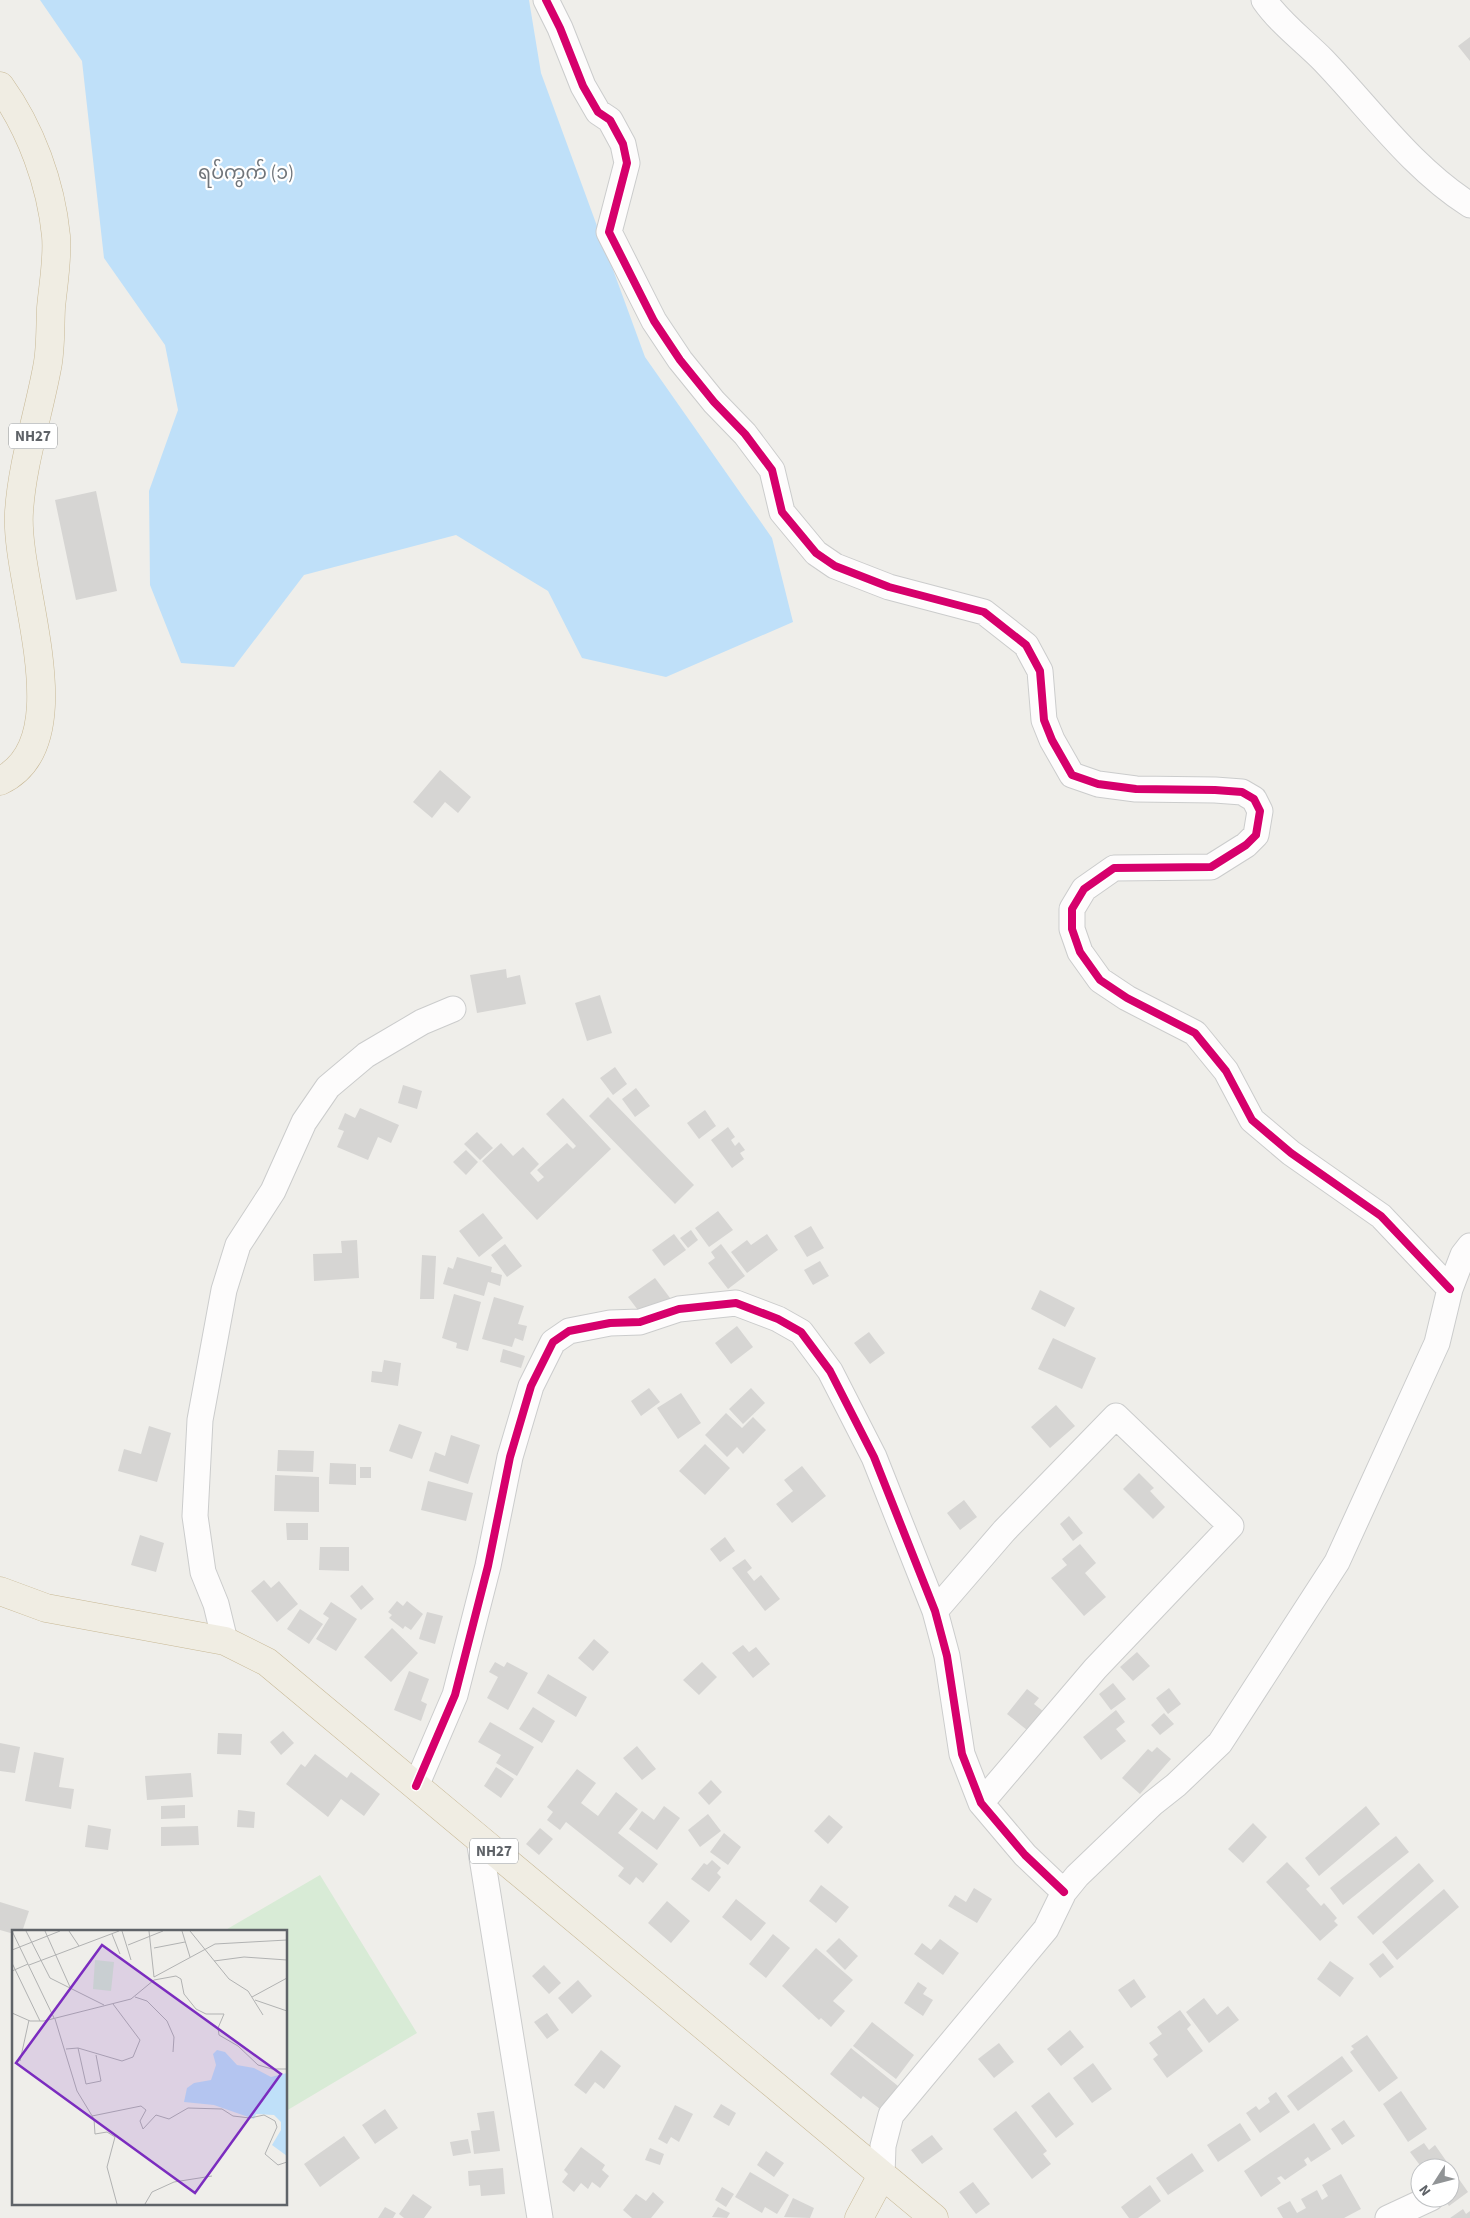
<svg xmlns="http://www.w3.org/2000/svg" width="1470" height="2218" viewBox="0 0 1470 2218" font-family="'Source Sans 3','Noto Sans Myanmar',sans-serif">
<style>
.green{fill:#d8ebd6}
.water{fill:#bfe0f9}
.building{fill:#d6d5d3}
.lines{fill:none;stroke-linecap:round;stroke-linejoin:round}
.minor-casing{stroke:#cbcccc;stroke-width:27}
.highway-casing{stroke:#c8b996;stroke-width:29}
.minor{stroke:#fdfcfc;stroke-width:25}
.highway{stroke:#f0ede3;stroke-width:28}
.cycleway-casing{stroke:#fff;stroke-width:11}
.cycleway{stroke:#d6006c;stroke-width:8}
.labels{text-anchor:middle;stroke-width:4.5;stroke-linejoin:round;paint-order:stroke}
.shield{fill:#fff;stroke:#8f9295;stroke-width:1}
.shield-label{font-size:15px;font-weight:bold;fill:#5f6368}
.quarter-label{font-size:19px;fill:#70757a;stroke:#fff}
.inset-road{fill:none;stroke:#b1b2b2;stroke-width:1}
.view{fill:#7b2cbf;fill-opacity:0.15;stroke:#7b2cbf;stroke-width:2.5}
.inset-edge{fill:none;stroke:#5f6368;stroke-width:2.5}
</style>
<rect width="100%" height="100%" fill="#efeeea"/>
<path class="green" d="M320,1875L417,2033L286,2111V1932H222Z"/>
<path class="water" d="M40,0H529L541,73L645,357L772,538L793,622L666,677L582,658L548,591L456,535L304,575L234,667L181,663L150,585L149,491L178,410L165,345L104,258L82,61Z"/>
<path class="building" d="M1470,37V61L1458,46Z
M96,491L117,591L76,600L55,500Z
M440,770L471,797L458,813L445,802L432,818L413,802Z
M506,969L507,978L520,975L526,1004L477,1013L470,975Z
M600,995L612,1033L587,1041L575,1003Z
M615,1067L627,1084L613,1095L600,1078Z
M403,1085L422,1091L417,1109L398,1103Z
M636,1088L650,1106L635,1117L622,1099Z
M608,1097L694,1185L675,1204L589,1116Z
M563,1098L611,1149L537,1220L482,1161L501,1143L513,1156L523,1147L539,1164L530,1173L538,1182L544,1177L537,1170L567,1143L573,1149L576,1146L546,1114Z
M360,1108L399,1125L391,1143L378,1137L368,1160L337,1147L344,1131L338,1129L345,1113L355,1118Z
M705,1110L716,1126L699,1139L687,1123Z
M728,1127L735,1137L731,1140L735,1146L739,1142L745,1150L740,1153L744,1159L732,1168L711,1140Z
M477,1132L493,1148L480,1160L464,1144Z
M466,1150L478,1162L466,1175L453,1162Z
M718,1211L733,1230L709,1247L695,1228Z
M483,1213L503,1238L479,1257L459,1231Z
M811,1226L824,1248L807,1257L794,1236Z
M691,1230L698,1240L688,1248L680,1238Z
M674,1234L686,1250L664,1266L652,1250Z
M767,1234L778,1250L747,1273L731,1252L747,1240L751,1245Z
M357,1240L359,1278L314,1281L313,1254L342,1253L341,1241Z
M505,1244L522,1266L507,1277L491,1255Z
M721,1244L745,1276L728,1289L708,1263L715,1258L711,1252Z
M422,1255L436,1256L434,1299H420Z
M457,1257L492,1267L491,1272L502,1275L500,1286L488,1282L484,1296L443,1284L448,1267L453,1269Z
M820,1261L829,1276L813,1285L804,1270Z
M655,1278L670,1298L644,1318L628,1297Z
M1040,1290L1075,1308L1065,1327L1031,1309Z
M454,1294L481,1302L468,1351L456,1348L457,1343L442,1338Z
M494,1297L524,1306L518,1324L527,1326L523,1341L515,1338L512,1347L482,1339Z
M737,1326L753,1347L731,1364L715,1343Z
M869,1332L885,1353L870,1364L854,1343Z
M1053,1338L1096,1358L1082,1389L1038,1369Z
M503,1349L525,1356L521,1368L500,1362Z
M384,1360L401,1363L398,1386L371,1382L372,1371L382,1372Z
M649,1388L660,1402L641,1416L631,1401Z
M751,1388L765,1403L743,1424L729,1409Z
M681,1393L701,1423L678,1439L657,1408Z
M1056,1405L1075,1426L1050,1448L1031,1427Z
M726,1413L742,1428L753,1417L766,1430L743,1454L737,1447L727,1457L705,1435Z
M399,1424L422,1432L412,1459L389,1451Z
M149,1426L171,1433L157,1482L118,1471L124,1449L141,1454Z
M451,1435L480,1445L468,1484L429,1471L435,1452L445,1456Z
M705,1444L730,1468L705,1495L679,1471Z
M278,1450L314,1451L313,1472L277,1471Z
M330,1463L356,1464V1485L329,1484Z
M802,1466L826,1496L792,1523L776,1504L793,1491L784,1480Z
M360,1467H371V1478H360Z
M1139,1473L1154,1488L1150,1491L1165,1507L1153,1519L1123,1489Z
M275,1475L319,1477V1512L274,1511Z
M428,1481L473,1493L466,1521L421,1510Z
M964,1500L977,1517L960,1530L947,1513Z
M1069,1516L1083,1533L1073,1541L1060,1524Z
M286,1523H308V1540H287Z
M140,1535L164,1543L156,1572L131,1565Z
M725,1537L735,1551L720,1562L710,1549Z
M1080,1544L1096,1563L1085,1573L1106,1597L1084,1616L1051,1578L1067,1565L1062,1559Z
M320,1547H349V1571L319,1570Z
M745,1559L752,1568L747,1572L754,1581L761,1575L780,1599L765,1611L732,1568Z
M264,1580L271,1588L279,1581L298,1604L277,1622L251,1591Z
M362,1585L374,1599L361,1610L350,1596Z
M397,1601L403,1606L407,1601L423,1614L411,1630L405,1626L403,1629L389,1618L392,1615L388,1612Z
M331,1602L357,1619L336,1651L316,1639L329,1618L323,1614Z
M300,1609L323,1624L309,1644L287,1629Z
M427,1612L443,1616L435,1644L419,1639Z
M392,1628L418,1653L391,1682L364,1657Z
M594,1639L609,1652L593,1671L578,1658Z
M743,1645L749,1652L756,1647L770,1664L753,1678L732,1653Z
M1137,1652L1150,1666L1133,1681L1120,1667Z
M495,1662L504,1667L507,1662L528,1673L508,1710L487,1698L498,1677L489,1672Z
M702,1662L717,1677L699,1695L683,1680Z
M409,1671L429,1679L421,1701L427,1704L421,1721L394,1710Z
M548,1674L587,1697L576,1717L537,1693Z
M1113,1683L1126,1699L1111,1710L1099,1694Z
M1169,1688L1181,1704L1168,1714L1156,1698Z
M1027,1689L1039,1698L1034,1704L1048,1715L1032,1734L1007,1714Z
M533,1707L555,1721L542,1743L519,1729Z
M1116,1710L1125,1722L1116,1729L1126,1741L1101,1760L1083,1737Z
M1164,1713L1174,1724L1160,1735L1151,1725Z
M490,1722L534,1747L517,1776L496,1763L501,1755L478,1742Z
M283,1731L294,1743L281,1755L270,1742Z
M218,1733L242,1734L241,1755L217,1754Z
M0,1743L20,1747L15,1773L0,1771Z
M637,1746L656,1769L642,1780L623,1758Z
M1157,1747L1171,1759L1140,1794L1122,1778L1148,1749L1152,1752Z
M34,1752L64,1758L59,1787L74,1789L71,1809L25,1801Z
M315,1754L347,1778L351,1772L380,1794L364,1816L341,1799L328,1817L286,1784L301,1764L305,1767Z
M496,1767L514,1779L501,1798L484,1786Z
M577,1769L596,1783L581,1803L598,1816L616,1792L638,1809L618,1833L658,1864L643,1883L636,1877L630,1885L618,1876L624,1868L566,1822L560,1830L547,1820L553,1812L547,1807Z
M191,1773L193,1797L147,1800L145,1776Z
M711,1780L722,1792L709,1805L698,1793Z
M185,1805V1818L161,1819V1806Z
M664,1806L680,1818L657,1850L629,1829L642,1811L654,1820Z
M1366,1806L1380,1824L1319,1876L1305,1858Z
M238,1810L255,1812L254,1828L237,1827Z
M708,1814L721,1831L700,1847L688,1830Z
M829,1815L843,1827L828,1844L814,1831Z
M1253,1823L1267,1837L1243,1863L1228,1849Z
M88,1825L111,1829L108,1850L85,1847Z
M198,1826L199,1845L161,1846V1827Z
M540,1828L553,1839L539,1855L526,1844Z
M724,1833L741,1847L728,1865L710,1852Z
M1396,1836L1409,1852L1343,1905L1330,1888Z
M712,1860L721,1868L717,1873L721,1877L709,1892L691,1879L704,1863L707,1865Z
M1287,1862L1310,1886L1306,1889L1321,1906L1324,1903L1337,1918L1334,1921L1338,1925L1320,1941L1266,1882Z
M1419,1863L1434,1881L1373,1935L1357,1917Z
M821,1885L849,1907L836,1923L809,1901Z
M974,1888L992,1899L977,1923L948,1906L955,1895L966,1902Z
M1444,1889L1459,1907L1397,1960L1382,1942Z
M736,1899L766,1923L751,1941L722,1917Z
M667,1901L690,1921L671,1943L648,1923Z
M0,1902L29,1911L22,1932H14V1934L0,1930Z
M773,1934L790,1948L766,1978L749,1964Z
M839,1938L858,1956L845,1970L826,1951Z
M940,1939L959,1953L943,1975L914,1954L922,1943L931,1950Z
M816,1948L853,1980L833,2001L845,2011L831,2027L821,2018L819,2020L782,1986Z
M1383,1953L1394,1967L1380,1978L1369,1964Z
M1330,1961L1354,1978L1340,1997L1317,1979Z
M544,1965L561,1983L549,1994L532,1976Z
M1134,1979L1146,1997L1131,2008L1118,1990Z
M578,1980L592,1996L572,2014L558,1998Z
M918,1982L927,1988L923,1994L933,2000L923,2016L904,2003Z
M1204,1998L1217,2015L1228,2006L1239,2020L1209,2043L1186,2012Z
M1180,2010L1191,2025L1187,2029L1203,2051L1167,2078L1153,2059L1158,2055L1149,2043L1162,2034L1157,2027Z
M547,2013L559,2030L547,2039L534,2022Z
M872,2022L914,2055L896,2079L853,2046Z
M1070,2030L1084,2047L1061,2066L1047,2049Z
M1367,2035L1398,2078L1379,2092L1350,2052L1354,2049L1351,2046Z
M999,2043L1014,2062L994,2078L978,2059Z
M851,2048L898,2086L880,2109L863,2096L861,2099L830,2074Z
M601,2050L621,2066L604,2089L595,2082L586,2094L574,2085Z
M1342,2056L1353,2071L1298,2111L1287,2096Z
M1093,2063L1112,2089L1092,2103L1073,2078Z
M1401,2091L1427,2129L1408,2142L1383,2104Z
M1049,2092L1074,2124L1056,2138L1031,2106Z
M1276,2092L1290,2112L1260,2133L1246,2113L1256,2106L1259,2110L1270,2102L1268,2098Z
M721,2104L736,2113L729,2126L713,2117Z
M675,2105L693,2114L679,2142L671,2137L667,2144L658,2139Z
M385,2109L398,2128L375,2144L362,2125Z
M494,2111L500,2151L474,2154L471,2131L480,2130L477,2113Z
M1016,2111L1047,2151L1043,2154L1051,2164L1032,2179L993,2129Z
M1344,2120L1355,2136L1342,2145L1331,2129Z
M1240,2123L1251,2140L1218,2162L1207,2145Z
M1314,2123L1331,2149L1311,2162L1308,2157L1304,2160L1307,2165L1285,2180L1281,2176L1277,2178L1281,2183L1261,2197L1244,2171Z
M932,2135L943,2149L922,2164L911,2150Z
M344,2136L360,2158L320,2187L304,2164Z
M468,2139L471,2153L453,2156L450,2142Z
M1424,2143L1429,2150L1435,2145L1468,2192L1449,2206L1443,2198H1450V2168H1422L1410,2152Z
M581,2147L605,2165L602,2170L609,2176L600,2188L592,2182L588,2189L581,2183L574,2192L562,2182L568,2174L564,2170Z
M650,2148L664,2154L660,2165L645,2160Z
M766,2151L784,2163L774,2177L757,2165Z
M1192,2153L1204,2171L1168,2195L1156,2178Z
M503,2168L505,2194L481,2196L480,2185L469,2186L468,2171Z
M750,2172L789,2195L777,2214L765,2207L762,2213L735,2197Z
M1341,2174L1361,2209L1344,2218H1283L1277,2208L1290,2201L1297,2213L1306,2208L1301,2199L1317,2190L1322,2200L1328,2196L1322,2185Z
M973,2182L990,2204L976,2214L959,2192Z
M1150,2185L1161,2201L1138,2218H1129L1121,2207Z
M722,2187L734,2194L726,2207L715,2200Z
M653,2192L664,2202L651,2218H632L623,2210L636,2194L646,2201Z
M413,2194L432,2207L424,2218H404L399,2214Z
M793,2198L814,2208L810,2218L784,2217Z
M385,2207L396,2213L393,2218H378Z
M718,2207L730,2213L727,2218L712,2217Z
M1463,2209L1466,2214L1470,2211V2218H1450Z"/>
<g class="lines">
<g class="minor-casing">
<path id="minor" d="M546,0L560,28L583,86L598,112L610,120L623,144L627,163L609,232L654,321L680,360L714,402L745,434L772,470L782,512L816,553L835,566L889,587L984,612L1026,645L1040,671L1044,720L1052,740L1072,775L1098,784L1136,789L1215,790L1242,792L1254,799L1260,811L1256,835L1246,845L1211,867L1114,868L1084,889L1072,909V929L1080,952L1100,980L1127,998L1195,1033L1226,1071L1252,1120L1291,1153L1381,1216L1450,1289
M1264,0C1280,23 1303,40 1323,60C1371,110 1411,167 1470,205
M935,1611L1004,1531L1116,1416L1231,1526L1095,1669L981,1803
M225,1641L216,1604L203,1572L195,1516L200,1420L224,1290L238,1245L273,1191L304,1122L328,1087L366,1055L422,1022L453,1009
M416,1786L455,1695L488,1566L510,1457L531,1386L553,1342L569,1331L610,1323L640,1322L679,1309L736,1303L778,1319L801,1332L830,1371L874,1457L935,1611L947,1656L962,1754L981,1803L1025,1855L1064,1892
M479,1839L540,2218
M882,2175L883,2146L891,2115L1046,1929L1064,1892L1077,1876L1152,1804L1176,1785L1220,1743L1337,1562L1437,1343L1450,1289L1463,1255L1470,1246
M1388,2218L1431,2198"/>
</g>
<g class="highway-casing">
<path id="highway" d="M0,86C31,129 51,184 56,236C58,259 53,285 51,308C50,328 51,349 47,368C38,416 22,464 19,512C14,583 83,742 0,781
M0,1591L46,1608L225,1641L267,1662L934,2218
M859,2218L882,2175"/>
</g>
<use href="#minor" class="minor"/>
<use href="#highway" class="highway"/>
<g class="cycleway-casing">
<path id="cycleway" d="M546,0L560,28L583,86L598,112L610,120L623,144L627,163L609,232L654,321L680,360L714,402L745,434L772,470L782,512L816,553L835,566L889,587L984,612L1026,645L1040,671L1044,720L1052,740L1072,775L1098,784L1136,789L1215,790L1242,792L1254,799L1260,811L1256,835L1246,845L1211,867L1114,868L1084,889L1072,909V929L1080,952L1100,980L1127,998L1195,1033L1226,1071L1252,1120L1291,1153L1381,1216L1450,1289
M416,1786L455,1695L488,1566L510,1457L531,1386L553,1342L569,1331L610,1323L640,1322L679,1309L736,1303L778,1319L801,1332L830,1371L874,1457L935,1611L947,1656L962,1754L981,1803L1025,1855L1064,1892"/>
</g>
<use href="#cycleway" class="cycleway"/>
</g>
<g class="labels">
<g class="shield">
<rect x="9" y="423.5" width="48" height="25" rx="4"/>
<rect x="470" y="1838.5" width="48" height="25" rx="4"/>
</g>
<g class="shield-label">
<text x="33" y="441">NH27</text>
<text x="494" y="1856">NH27</text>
</g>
<g class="quarter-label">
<text x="246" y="179">ရပ်ကွက် (၁)</text>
</g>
</g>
<g transform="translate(12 1930)">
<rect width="275" height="275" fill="#efeeea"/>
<path d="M83,30L102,32L99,61L81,59Z" fill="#d8ebd6"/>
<path d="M205,120L213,122L225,135L242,138L259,147L275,143V226L260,215L269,200V192L262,185L244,184L242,189L202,175L172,172L175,158L182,153L199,150L204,135L201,124Z" fill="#bfe0f9"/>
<path class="inset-road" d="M0,1L42,88M14,1L38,48L92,75M33,1L58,57M57,1L67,16M110,1L119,30M137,1L142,47M170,1L178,27M178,1L217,49L236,61L251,85M100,4L108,24M116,15L151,1M142,18L173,12M0,20L48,1M202,31L232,27L275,30M0,33L28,91M17,35L107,1M0,41L16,34M142,47L203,14L275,10M123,67L135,71L155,91L162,107L161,122M240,67L275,48M243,70L275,81M0,83L18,91H32L119,69L142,50L164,46L169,49L172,64L184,79L194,84H212L206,98L207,105L226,116L246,135L260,139H275M43,89L65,161L82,189L83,204L95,202L103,207L95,237L105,274M66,118L74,154L89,151L84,125M54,119L66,118L110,131L121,127L128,110L101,74M8,131L17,90M80,186L129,176L134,180L128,191L131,199L144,185L157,189L176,178L210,179L221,186L238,188L252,185L263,191L265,197L253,224L266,235L275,232M133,274L140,262L162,252L200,246"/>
<path class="view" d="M90,15L269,144L183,263L4,133Z"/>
<rect width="275" height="275" class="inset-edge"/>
</g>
<g transform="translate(1435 2183) rotate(234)"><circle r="24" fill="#ffffff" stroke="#bfc1c3"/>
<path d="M0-4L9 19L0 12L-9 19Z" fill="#919496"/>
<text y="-8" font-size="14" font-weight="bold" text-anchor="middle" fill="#5f6368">N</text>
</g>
</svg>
